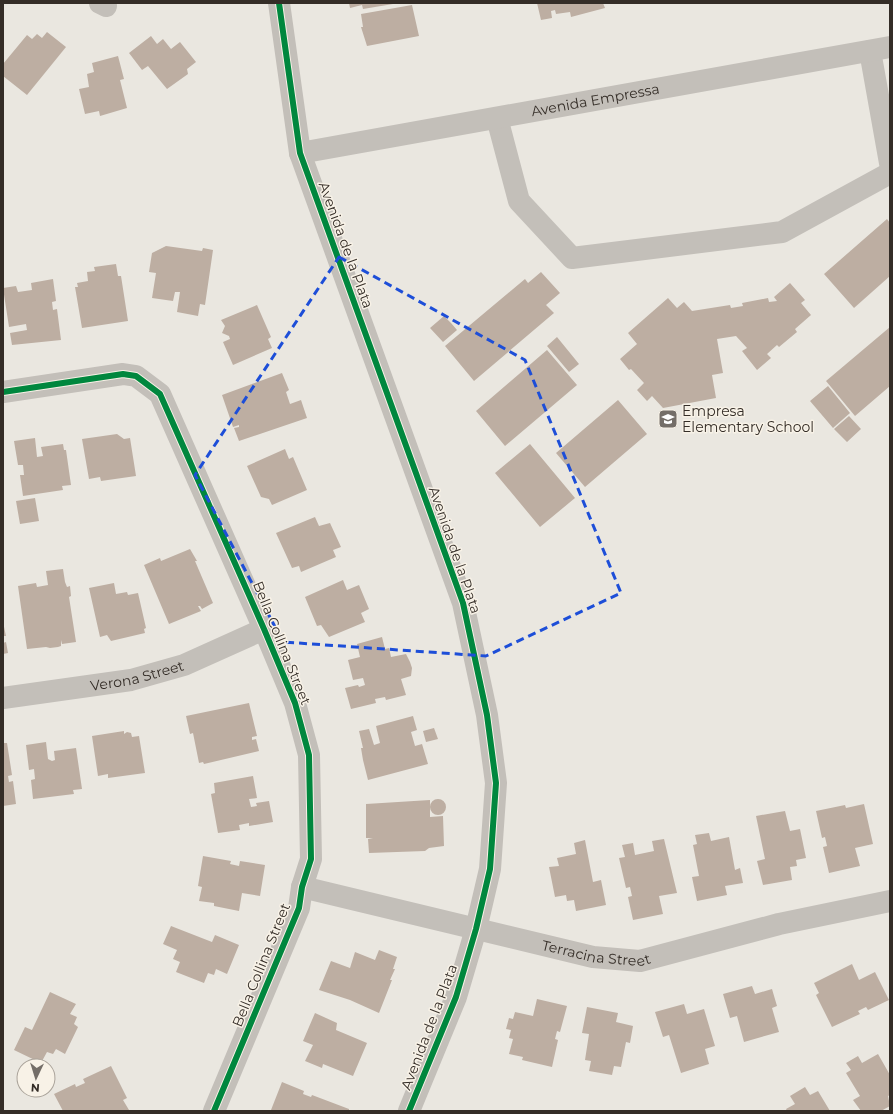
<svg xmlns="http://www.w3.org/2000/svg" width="893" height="1114" viewBox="0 0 893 1114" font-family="Montserrat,sans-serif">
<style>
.building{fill:#bdaea2}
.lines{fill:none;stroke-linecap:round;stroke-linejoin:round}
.minor{stroke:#c3bfb9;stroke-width:22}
.cycleway-casing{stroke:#f8f2e7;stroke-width:8}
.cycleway{stroke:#00873e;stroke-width:6}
.marked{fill:none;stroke:#1d4ed8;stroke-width:3;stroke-dasharray:8 5;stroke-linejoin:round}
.labels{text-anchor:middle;stroke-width:3;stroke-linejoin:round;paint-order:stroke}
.street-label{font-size:14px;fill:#342d27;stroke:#f8f2e7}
.poi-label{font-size:14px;fill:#342d27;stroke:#f8f2e7;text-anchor:start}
</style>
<rect width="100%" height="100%" fill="#eae7e0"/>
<path class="building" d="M349,3H393V4L363,9L362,5L350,8Z
M537,3H603L605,8L571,17L570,12L556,14L555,10L551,11L552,18L541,20Z
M412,5L419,36L367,46L361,27H363L361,14Z
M47,32L66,47L27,95L3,76V64L27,35L32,39L37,34L42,38Z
M151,36L157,44L163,39L171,49L180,42L196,62L187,69L188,74L167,89L148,66L142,70L129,53Z
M118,56L124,79L120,80L127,108L100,116L99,111L85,114L79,89L89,87L87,74L94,72L92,63Z
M887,219L890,223V276L854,308L824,274Z
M166,246L202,251L203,248L213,250L205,305L200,304L198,316L177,312L180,292H175L173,301L152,298L156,273L149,272L152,253Z
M116,264L118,276H121L128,321L82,328L75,287H78L77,283L88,281L87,272L95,271L94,267Z
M541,272L560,293L546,305L554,313L474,381L445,346L525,279L528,283Z
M53,279L56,301L52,302L53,310L57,309L61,340L12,345L10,333L27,330L26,324L9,327L3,288L16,286L18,292L32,290L31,283Z
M790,283L805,300L801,303L811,315L795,329L797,332L779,347L777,345L767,354L771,358L757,370L742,351L747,348L736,336L717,339L723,373L712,375L716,398L663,408L652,396L647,401L637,390L644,383L631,369L629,370L620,359L637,344L628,333L668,298L677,308L684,302L692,311L730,305L731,308L743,306L742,303L768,298L769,302L777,301L774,297Z
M257,305L271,337L268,339L272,348L233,365L223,342L230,339L229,336L222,333L225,326L221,320Z
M444,316L451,323L442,331L451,323L457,330L443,342L430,328Z
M890,327V386L855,416L826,381Z
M557,337L579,364L569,372L547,346Z
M547,350L577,385L505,446L476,411Z
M282,373L289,390L286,392L290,404L301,400L307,418L239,441L234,428L239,427V425L233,427L222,395Z
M828,386L850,413L833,428L810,401Z
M618,400L647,434L585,487L556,453Z
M849,416L861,429L847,442L834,429Z
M117,434L124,439L130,438L136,476L101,481L100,477L89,479L82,439Z
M35,438L37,457L43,456L41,447L63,444L64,450H66L71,485L62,486L63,490L23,496L20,475H24L23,465H18L14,441Z
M530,444L575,498L540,527L495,473Z
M285,449L289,459L293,457L307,490L272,505L269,499L261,497L247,466Z
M35,498L39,521L20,524L16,501Z
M315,517L319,526L330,523L341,547L333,550L336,557L301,572L299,566L292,568L276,533Z
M190,549L197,561H195L213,603L202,609L200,606H198L201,611L169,624L144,565L160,558L161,561Z
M63,569L65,582L67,587L70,586L71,596L69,597L76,642L62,644L61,640V646L58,647L50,648L46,647L27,649L18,586L36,583L37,587L48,585L46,571Z
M343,580L347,590L359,585L369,609L361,613L365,622L329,637L321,625L317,626L305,597Z
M114,583L116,594L127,592L128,595L138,593L146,628L144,629L145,633L111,641L107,635L100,637L89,588Z
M3,622L6,636H3Z
M382,637L385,649L389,648L391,657L406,654L410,662L412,668L411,676L401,679L406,695L386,700L385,697L375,699L376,703L351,709L345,688L358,685L359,687L365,685L363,678L353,680L348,660L360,657L357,644Z
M6,642L8,653L3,654V643Z
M249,703L257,736L252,737V740L256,739L259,751L204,764L203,762L199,763L193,733L190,734L186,716Z
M413,716L417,730L411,732L415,746L422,744L428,764L368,780L363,760L361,748H363L359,731L369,729L374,745L380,743L376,726Z
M434,728L438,739L426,742L423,731Z
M124,731V734L127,732L131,733L132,737L139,736L145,773L108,778V774L98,776L92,736Z
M46,742L48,759L52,761L55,760L54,751L76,748L82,789L73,790L74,794L33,799L31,780L35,779L34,769L29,770L26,745Z
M3,743H7L12,775L8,776L9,782L13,781L16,804L3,806Z
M253,776L257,798L249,799L251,807L257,806L256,803L269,801L273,822L249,826V823L239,825L240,830L218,833L211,794L215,793L214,783Z
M430 807a8 8 0 1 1 16 0a8 8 0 1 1-16 0Z
M430,800V817L443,816L444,846L429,848L425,851L369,853L368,839L373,838H366V804Z
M864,804L873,844L855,848L860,866L829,873L823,847L827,846L825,837L822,838L816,811L845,805L846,808Z
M785,811L790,831L800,829L806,858L796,860L797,866L790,867L792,880L763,885L757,861L765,859L756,816Z
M709,833L711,841L729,837L735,870L740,868L743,883L725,886L727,895L697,901L692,877L699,876L693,845L697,844L695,835Z
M664,839L677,893L659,896L663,914L633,920L628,897L632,896L630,887L626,888L619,858L625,857L622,845L633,843L635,855L654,851L652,841Z
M585,840L593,882L601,880L606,905L576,911L574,900L567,901L566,895L555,897L549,867L559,866L557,858L576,854L574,843Z
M203,856L231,861L230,864L239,866L240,861L265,865L260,896L242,893L239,911L214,906V903L199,901L202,887L198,886Z
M171,926L212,942L215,935L239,945L227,974L216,969L214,975L208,973L204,983L176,972L180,962L173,959L177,950L163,944Z
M379,950L397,957L393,969H395L390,980H392L379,1013L350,1000L319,990L331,961L350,968L355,952L375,960Z
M852,964L859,980L875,972L889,1000L868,1010L866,1007L858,1011L860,1014L832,1027L816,995L819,993L814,983Z
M752,986L755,994L772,989L777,1006L772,1008L779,1032L744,1042L737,1016L730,1018L723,994Z
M50,992L76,1004L70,1014L77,1017L74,1024L78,1027L65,1054L56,1049L53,1054L47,1052L41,1063L14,1050L25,1027L32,1030Z
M537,999L567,1006L560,1032L557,1031L555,1039L558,1040L552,1067L522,1060L523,1057L509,1054L513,1039L509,1038L511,1030L506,1029L509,1018L513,1019L515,1012L533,1016Z
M684,1004L687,1014L704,1009L715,1046L705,1049L709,1064L681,1073L669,1035L663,1037L655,1012Z
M587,1007L618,1013L616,1022L633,1026L630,1043L626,1042L621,1067L614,1066L612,1075L589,1071L591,1061L585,1060L589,1034L582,1033Z
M315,1013L337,1023L336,1030L367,1043L353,1076L323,1064L322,1068L305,1061L313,1045L303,1041Z
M878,1054L890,1075V1095L888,1096L890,1106L881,1111H861L853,1100L860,1096L846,1073L851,1070L846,1063L858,1056L862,1063Z
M111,1066L127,1098L123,1100L129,1110L63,1111L54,1094L75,1084L76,1087L85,1083L83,1079Z
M282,1082L304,1091L303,1094L311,1097L312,1095L349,1109V1111L271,1110Z
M805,1087L810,1095L818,1091L830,1111H787L786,1109L795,1104L790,1096Z"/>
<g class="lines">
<g class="minor">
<path d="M100,3L106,6"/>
<path d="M279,3L300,153L463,603L487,715L496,783L490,869L476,929L456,997L409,1111"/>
<path d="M870,51L890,163"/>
<path d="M497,118L519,201L572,258L782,232L890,173"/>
<path id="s1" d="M300,153L890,47"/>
<path d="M3,392L123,374L136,376L160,394L264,629L295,703L309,755L311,859L302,887L299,908L214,1111"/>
<path id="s2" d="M3,698L131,680L184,665L264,629"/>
<path id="s3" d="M302,887L593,957L640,961L779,924L890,901"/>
</g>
<g class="cycleway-casing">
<path id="cycleway" d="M279,3L300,153L463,603L487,715L496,783L490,869L476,929L456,997L409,1111
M3,392L123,374L136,376L160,394L264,629L295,703L309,755L311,859L302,887L299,908L214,1111"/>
</g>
<use href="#cycleway" class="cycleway"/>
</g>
<path class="marked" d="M339,257L525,360L621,593L486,656L283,642L195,475Z"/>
<defs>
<g id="school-square" transform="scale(1)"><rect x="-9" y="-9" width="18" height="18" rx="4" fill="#746e68" stroke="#f8f2e7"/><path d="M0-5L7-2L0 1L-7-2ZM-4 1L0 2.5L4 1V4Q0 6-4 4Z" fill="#fff"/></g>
</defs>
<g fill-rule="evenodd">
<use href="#school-square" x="668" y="419"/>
</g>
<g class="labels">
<g class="street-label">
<text dy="5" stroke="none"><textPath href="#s1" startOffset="300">Avenida Empressa</textPath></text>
<text transform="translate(346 245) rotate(70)" y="5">Avenida de la Plata</text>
<text transform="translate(455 550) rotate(71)" y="5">Avenida de la Plata</text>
<text transform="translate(282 643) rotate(68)" y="5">Bella Collina Street</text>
<text dy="5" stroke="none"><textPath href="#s2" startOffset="136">Verona Street</textPath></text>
<text dy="5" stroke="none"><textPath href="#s3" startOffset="302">Terracina Street</textPath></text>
<text transform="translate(261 965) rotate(-68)" y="5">Bella Collina Street</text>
<text transform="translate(429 1027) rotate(-69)" y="5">Avenida de la Plata</text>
</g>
<g class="poi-label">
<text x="682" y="416">Empresa<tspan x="682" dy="16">Elementary School</tspan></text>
</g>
</g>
<rect width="893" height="1114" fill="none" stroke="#342d27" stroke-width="8"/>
<g transform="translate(36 1078) rotate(184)"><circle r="19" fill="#f8f2e7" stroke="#aaa39a"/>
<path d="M0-3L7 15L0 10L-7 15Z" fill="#746e68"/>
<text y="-6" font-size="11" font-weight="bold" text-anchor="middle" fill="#342d27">N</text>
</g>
</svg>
